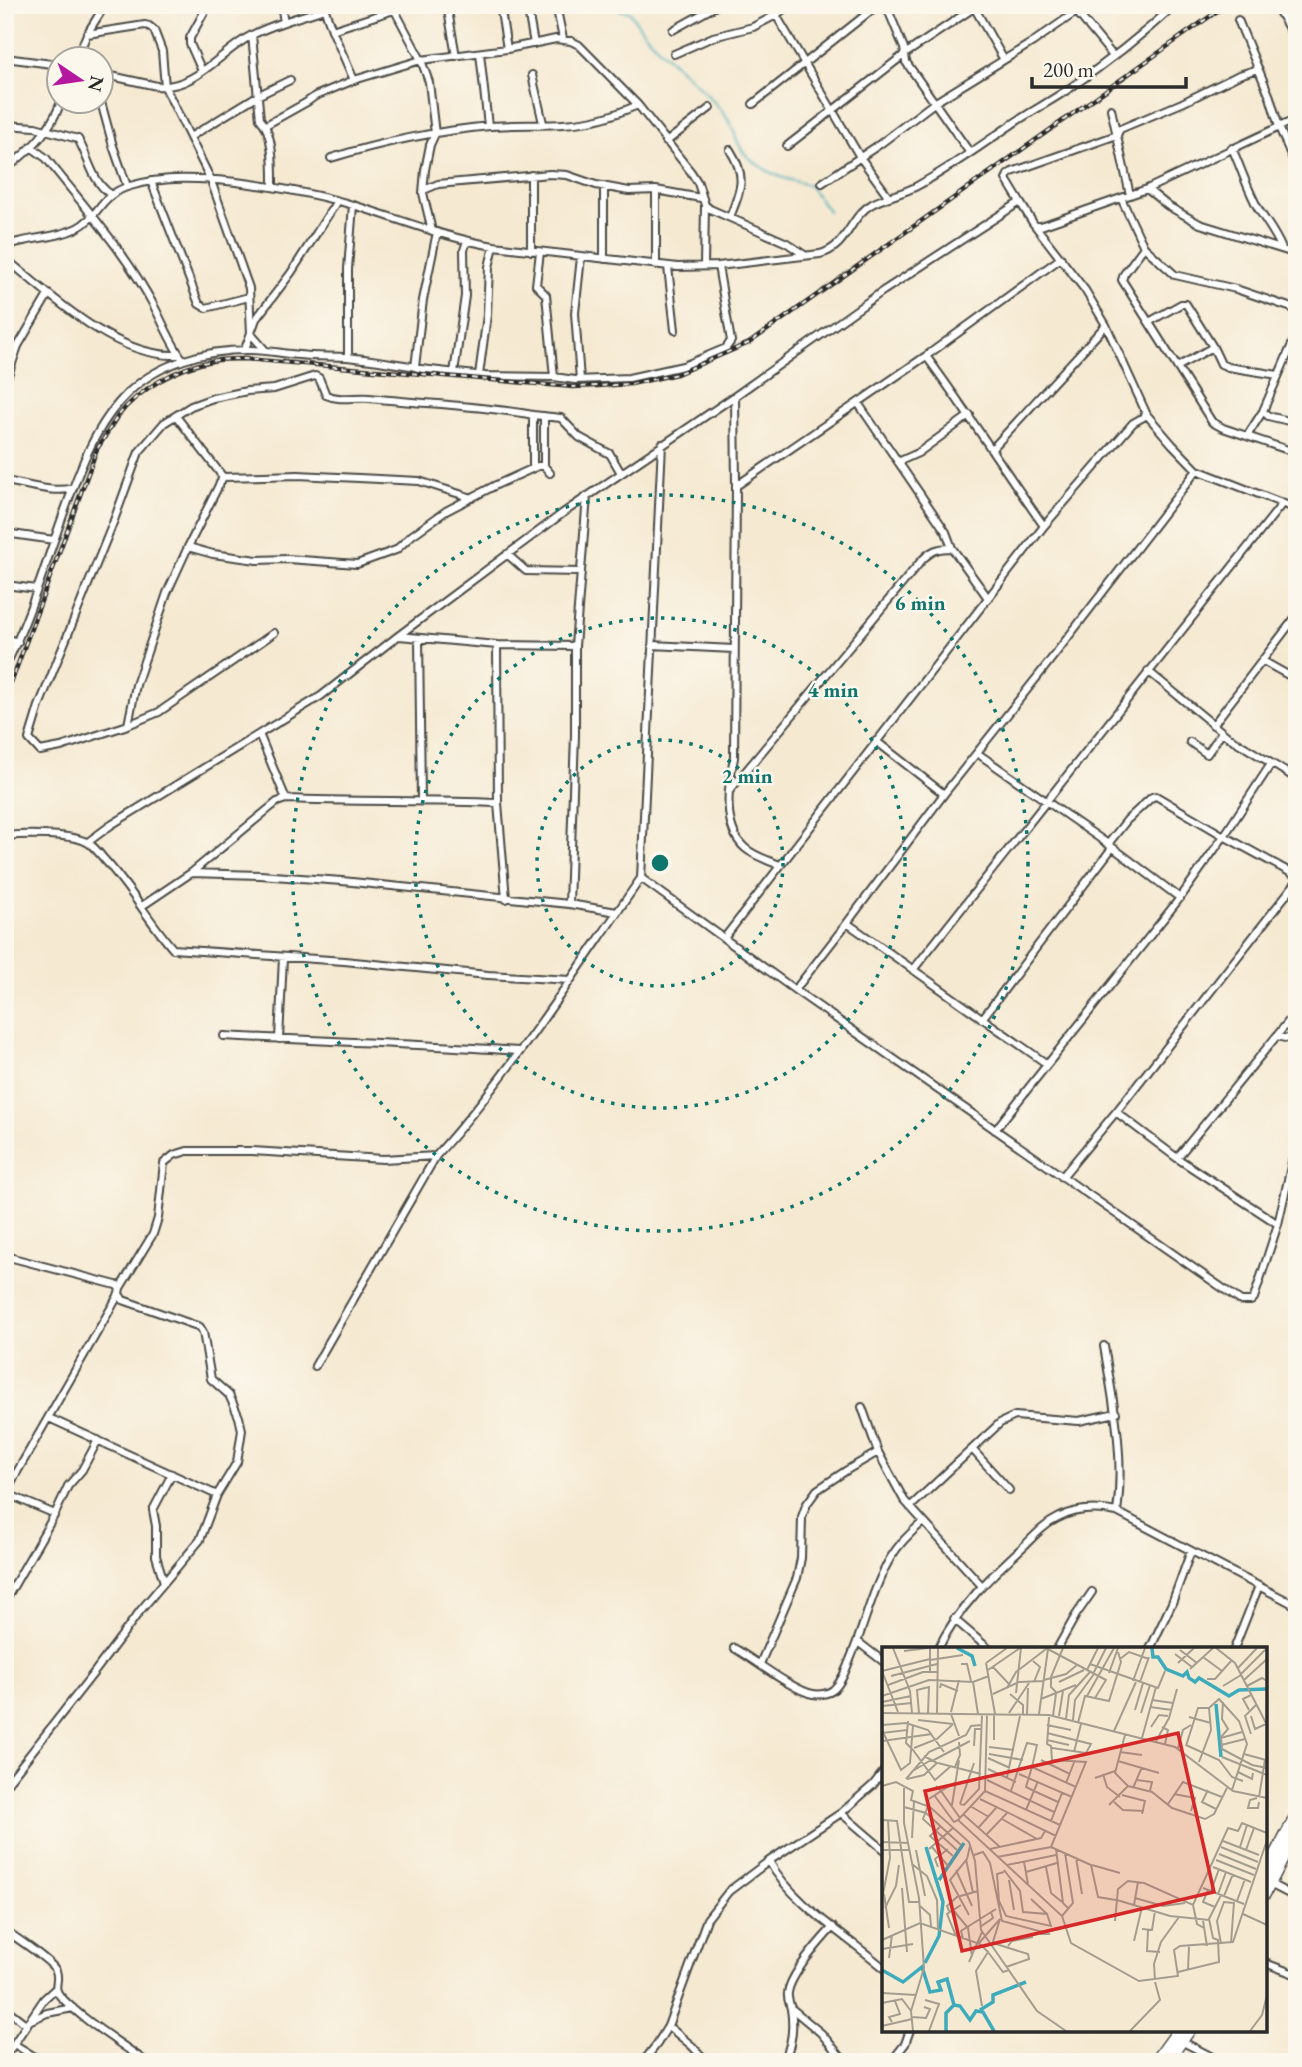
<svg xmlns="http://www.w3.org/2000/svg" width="1302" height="2067" viewBox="0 0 1302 2067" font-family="'EB Garamond',serif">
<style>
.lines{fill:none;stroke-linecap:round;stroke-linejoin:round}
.stream{stroke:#3dabbb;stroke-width:2}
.minor-casing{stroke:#494844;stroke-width:10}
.highway-casing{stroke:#494844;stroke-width:13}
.minor{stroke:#fff;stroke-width:6}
.highway{stroke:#fff;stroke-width:10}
.rail-casing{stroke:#2b2b2b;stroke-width:4.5}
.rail{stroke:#fbf7ec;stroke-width:2;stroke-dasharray:5;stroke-linecap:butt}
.ring{fill:none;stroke:#0f766e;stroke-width:3.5;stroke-dasharray:3.5 7}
.inset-river{fill:none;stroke:#3dabbb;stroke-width:3.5}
.inset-road{fill:none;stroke:#a49d8f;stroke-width:2}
.view{fill:#d62828;fill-opacity:0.15;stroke:#d62828;stroke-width:3.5}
.inset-edge{fill:none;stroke:#2b2b2b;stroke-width:3.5}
.centre{fill:#0f766e;stroke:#fbf7ec;stroke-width:3.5}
.ring-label{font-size:21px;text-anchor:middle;font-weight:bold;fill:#0f766e;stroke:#fbf7ec;stroke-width:5;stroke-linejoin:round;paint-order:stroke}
</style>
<rect width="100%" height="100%" fill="#fbf7ec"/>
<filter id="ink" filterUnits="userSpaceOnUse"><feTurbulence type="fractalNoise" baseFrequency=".0143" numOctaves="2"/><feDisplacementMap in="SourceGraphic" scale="14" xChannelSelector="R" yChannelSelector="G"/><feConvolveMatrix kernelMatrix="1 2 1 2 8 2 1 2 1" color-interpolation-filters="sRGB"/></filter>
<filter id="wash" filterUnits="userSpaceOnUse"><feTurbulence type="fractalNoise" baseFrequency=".00686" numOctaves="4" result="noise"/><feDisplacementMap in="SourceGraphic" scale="28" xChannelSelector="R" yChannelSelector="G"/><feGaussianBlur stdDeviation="1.57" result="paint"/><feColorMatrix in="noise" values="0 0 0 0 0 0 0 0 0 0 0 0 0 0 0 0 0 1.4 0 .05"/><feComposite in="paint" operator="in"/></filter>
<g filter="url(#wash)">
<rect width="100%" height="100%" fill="#f5e9d1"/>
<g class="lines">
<path class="stream" d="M615,5L619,10L630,12C655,55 702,81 729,121C735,131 737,147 746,155C767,174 783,179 809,185L828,211"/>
</g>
</g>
<g filter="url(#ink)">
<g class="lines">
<g class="minor-casing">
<path id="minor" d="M281,5L284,22
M392,5L421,60L429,82L435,134L430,145L425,170L423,193L432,231
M447,5L456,56
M500,5L507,49
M527,5L534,44
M556,5L563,39
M773,5L776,15L860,157L889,197
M886,5L904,48L906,62L970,153
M1071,5L1113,56
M1275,5L1297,42
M324,7L332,30L354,80
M974,7L1004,60
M1238,20L1270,97L1279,127L1297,119
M332,30L394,10
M673,30L718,5
M87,34L145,25L149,26L154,30L162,51L165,87L210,178L249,288L251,334L265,350
M252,35L260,119C274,133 273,168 273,187
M480,53L488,126
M674,54L713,37L753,27L776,15L789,5
M5,58L60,65
M76,60L87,34L105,5
M202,71L190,44V38L208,5
M102,74L157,86C195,90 221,51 252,35C275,23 300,17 325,9
M532,75L543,123
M101,102L113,146L127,186
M753,104L878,5
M1111,109L1130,195
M5,125L35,127L78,139C89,158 91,180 110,194
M266,125L307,102L315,96L354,80L421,60L507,49L556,39L571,41L579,45L638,105L691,172L698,183L705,205L710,209L787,243L803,254
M190,137L257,96L290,80
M666,142L710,108
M787,146L905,54L978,5
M31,147L46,158C84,206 127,254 155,308C161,319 176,354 184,360
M1232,148C1241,168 1248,191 1259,210C1267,223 1276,234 1282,249
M331,158C382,142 437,131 490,126C527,123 566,128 602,118C614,115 626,110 638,105
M5,170C30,150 50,132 61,102
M531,175V251
M151,181L199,304L206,308L249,297
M822,183L880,144L934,103L1033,42L1086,5
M604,186V259
M1147,189L1168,206L1200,224L1297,254
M424,190L438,184L550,174L567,175L596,185L629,191L656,190L701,198
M1121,198L1144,247L1175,275L1236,289L1292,308L1297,311
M1020,202L1006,179L1008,175L1012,172L1117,135L1120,129L1182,103L1239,75L1258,69
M730,217C741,189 747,177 730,150
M1036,226H1041L1147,189L1279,127L1297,169
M5,246C29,237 55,239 77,228C100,216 99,195 130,186C164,176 201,178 236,182C276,187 317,194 356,206C402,220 446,238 494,246L678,267L718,266L820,254C848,247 849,217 872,204C887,196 903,194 917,186C950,168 980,146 1011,125C1030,112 1051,101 1070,88C1107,63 1142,35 1175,5
M1144,247L1124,274L1122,280L1212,422L1223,428L1297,453
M540,252L536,285L546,295L554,377
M5,258C50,295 116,358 177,355
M656,265V190
M704,266L705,205
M668,267L675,330
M1149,322L1181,304H1186L1213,347L1221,364L1228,367L1278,375
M245,349L256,319L291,273L337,201
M926,356C967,411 1004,470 1044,526
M348,357V269L353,205
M415,367L423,300L437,232
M1177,367L1213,347
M454,373L465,296L464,250L467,241
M479,375L487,315L489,267L494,246
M580,380L575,313L581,257
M5,384L18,346L48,295
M735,396L736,486L734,758C728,784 722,828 745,848C754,856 769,861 780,865
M858,403L946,532L952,548L988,598
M1263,411L1268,416L1297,423
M533,415L561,418L579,437L610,454L621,473
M176,416L223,477
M1247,436L1263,411L1297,333
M662,444L641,878L795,990L1241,1301H1251L1254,1298L1278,1224L1297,1140
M991,450L1106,325
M898,462L918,453L970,415
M544,466V416
M533,468V415C479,405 424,404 369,398C355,397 339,401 326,395L319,378L315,376L274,389L247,391L213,398L191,406L164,423L139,452L113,523L39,706L29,739L40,751L61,747L128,725L136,685L167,593L188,547L213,554L257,560L288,559L357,564L396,550L411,536L446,511L496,485L538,466H544L550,473
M223,477L298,475L419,481L472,498
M5,481C26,484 53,494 73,488
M736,486L926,356L1061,258
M5,533L54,540
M188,547L223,477
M507,554L526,571L581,572
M5,585L37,589
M399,636L497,645L575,646
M5,638L18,642
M419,638L421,800
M497,645L498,803L506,899
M652,645L734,649
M1263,661L1297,680
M5,667C29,619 44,568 62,518C78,474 94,425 129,392C159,363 206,350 247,350C265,349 282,354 299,355C315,357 331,356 347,357C369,359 390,363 411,366L421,369L485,376L554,377L575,380L629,378L683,366L726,348L731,341L718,266
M1148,671L1227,736L1297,779
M128,725L159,712L274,633
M1213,725L1297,615
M259,734L286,799
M876,741L944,794
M1190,742L1207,754L1222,732
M977,753L1108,844L1180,898
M730,790L922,560C932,550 938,548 952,548
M5,836C24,834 75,833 90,844C95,848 100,854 104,859C130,887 148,920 173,949L344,961L488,975L570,980
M88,842L111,825L321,696L398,636L563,513L735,396L883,291L1020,202L1033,223L1085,290L1106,325L1147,415L1172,444L1197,470L1297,509
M1108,844L1127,820L1152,797L1156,796L1224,836L1297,876
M191,873L277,802L286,799C357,802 427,800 498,803
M569,904L575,735V646L587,496
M142,906L191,873L260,875L342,881L569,904L617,912
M847,923L1047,1064
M725,937L1044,526L1133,423L1147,415
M913,970L1282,504
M795,990L847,923L944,794L1042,671L1197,470
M982,1019L1112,848
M224,1036C323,1041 421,1044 520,1051
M1277,1036L1297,1041
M279,1039L283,958
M1116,1112L1177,1158L1278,1224
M995,1130L1180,898L1224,836L1271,764
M1177,1158L1297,1011
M1062,1177L1116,1112L1297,881
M5,1256L116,1285L120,1288
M1104,1346C1113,1401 1125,1456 1117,1512
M315,1366L436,1156
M862,1407L878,1452L904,1500L982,1586
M49,1418L217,1495
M972,1449L1009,1490
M5,1493L119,1294
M5,1493L55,1514
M910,1507L1000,1423L1015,1416L1079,1421L1116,1413
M164,1582L156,1556V1526L153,1510L172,1474
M5,1601L55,1514L68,1486L82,1470L98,1440
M954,1619L989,1649
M858,1642L884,1662
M734,1648C753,1659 794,1691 813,1694C819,1695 828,1694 833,1690C841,1683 845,1672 849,1662C864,1628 872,1589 891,1557C899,1544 911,1532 923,1522
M938,1649C958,1607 991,1576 1025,1545C1035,1535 1045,1524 1058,1518C1077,1508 1097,1508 1117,1512L1297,1606
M1057,1649L1076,1615L1092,1592
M1150,1649L1172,1603L1191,1551
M1234,1649L1259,1586
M760,1664L797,1578L801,1558L802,1517L806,1505L817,1490L847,1470L878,1452
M5,1786L96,1670L140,1611L200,1540L217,1495L237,1462L242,1430L239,1417L229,1395L211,1379L203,1332L200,1327L123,1300L119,1294L120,1288L153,1234L158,1218L164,1163L174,1155L187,1151H252L383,1159L436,1156C513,1070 575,972 641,878
M841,1813L884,1850
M769,1861C791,1903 848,1937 884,1968
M1270,1884L1297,1898
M5,1930C15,1937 53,1962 56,1971C60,1980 52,1987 60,1996C85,2022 118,2041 146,2062
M1265,1963L1297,1975
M5,2008L27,2025
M791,2008L821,2033L845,2062
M31,2020L47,2013L73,2008
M668,2026L692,2046L707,2062
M1183,2042L1222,2062
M14,2044L43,2062
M5,2057L44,1999L55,1989
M643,2062L657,2044L668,2026L707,1919L729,1891L769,1861L841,1813L873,1785L884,1771
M783,2062C792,2046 794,2028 791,2009C790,2004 787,1999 788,1993C790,1975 820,1941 833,1927
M891,2062L905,2044L910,2030"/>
</g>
<g class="highway-casing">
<path id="highway" d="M1265,1875L1297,1813
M1265,1894L1297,1832
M1155,2062L1178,2030
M1167,2062L1190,2030"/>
</g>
<use href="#minor" class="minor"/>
<use href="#highway" class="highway"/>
<g class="rail-casing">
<path id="rail" d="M5,691L14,675L97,449C104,439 110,427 118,416C140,388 177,368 212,361C222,359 234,359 245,359L573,387L597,386L631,384L677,374L749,343L1226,5"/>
</g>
<use href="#rail" class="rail"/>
</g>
</g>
<g class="ring">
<circle cx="660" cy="863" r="123"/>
<circle cx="660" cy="863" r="245"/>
<circle cx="660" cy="863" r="368"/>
</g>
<g transform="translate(882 1647)">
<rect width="385" height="385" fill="#f5e9d1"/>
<path class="inset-river" d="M75,1L90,9L93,19M270,1L271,10H276L284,22L301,29L305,25L307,31L313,35L317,31L347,49L357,43L385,42M334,57L339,110M57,233L82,196M43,316L57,289L61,255L44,200M0,323L21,335L40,320L48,345L59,343L56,335L65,332L72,358L78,359L88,373L94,364L101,365L112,384M98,363L111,355V348L144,335M64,384V366L72,358"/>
<path class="inset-road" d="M11,1L28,44L30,66M164,1L224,33L213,51M334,1L353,16L385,78M298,3L315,16M22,4L46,1M293,7L310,20M321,10L340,24M238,12L247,5L267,12M48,13L81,8M151,14L158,20L152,35M104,16L113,67M104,16L125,1M296,16L312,1M79,17H85L89,34M208,17L276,41L283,24M111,20L127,37M356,21L375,1M308,22L331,1M106,23L138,1M205,23L216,1M0,24L48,12M0,24L16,65M48,25V1M227,26L236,1M211,27L224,1M359,27L385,1M9,29L55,17M325,32H333L350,13M162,33L184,27L195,18M362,33L385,12M251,34L263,1M91,35L96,67M177,35L202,23M258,35L267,10M6,38L41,25H56M341,39L359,28M365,39L380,31L385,34M58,41L59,37L76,44M125,41L134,25L164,2M134,46L139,1M175,46L169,40V30L181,1M111,47L137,35L162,34M128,47L141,58V67M0,49L47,33L91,35L107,29M205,49L232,1M159,52L194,38M270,53L291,56M0,55L29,49M341,55L340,72L346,82L339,90L340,102L370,118L385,121M0,59L30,56M268,60L290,63M253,63L261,36M367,63L361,52L369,48M69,65L77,33M0,66L167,68L293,100L351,144L385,151M37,66L35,43L47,40M46,66L47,39M55,66L56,1M127,66L147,36M259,66L268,38M69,67L77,89M145,67L146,41M157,67L166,2M105,68L103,144L76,173L180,269L189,296L257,334L296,329L292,303L298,299L351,295L385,193M112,68V93M171,69L174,47M177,69L181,44M369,69L373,82L384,77M307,70L329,76M184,72L187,48L208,25M36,73L71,77M191,73L193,53L212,27M26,74L24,96L32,104M196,76L203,49L227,54L239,15L236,5M0,78L24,76L46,83L62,105M165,78L189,83M269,80L277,68L286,69M280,80L286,83L283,97M0,83L19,123L28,116L31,78M232,84L254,35M0,86L25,83M165,86L209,97L204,106L170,101M369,87L363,69L374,58M243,88L233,126L246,139L270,145L290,161L323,172L332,167L345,141M260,91L274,40M339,91L360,85M165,93L187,98M0,94L50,87M274,94L287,71L295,42M304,98L337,113L350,130L361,134M339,98L363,92M92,99L93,82H99M304,99L316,61H327M107,100L132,103M32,101L55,92L71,77M296,101L301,83L309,78M31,103L53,133L69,119M192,105L199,77M238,105L260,108M107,107L141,113M362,107L384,113M340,110L385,128M106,111L128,121M159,113L188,127M50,114L88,94M236,114L277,126M317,115L329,83L327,61L337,52L357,74L365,97L350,143M56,116L99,127M73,120L78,108L77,95M106,122L134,135M29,125L49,113M356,125L370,132L371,126M137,127L190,150M221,127L225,140L238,150M125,130L138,69M213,131L233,124M24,132L47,105L84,88L89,79L99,78M25,132L42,128L55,116L42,109M105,133L172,165M255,133L270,135L268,144M74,135L59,144L78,171M184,136L193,113M0,139L14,135L31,144L29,153L48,160L87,195L93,214L99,283L155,364L184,384M22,141V176L37,251L42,321L29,364L31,384M251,141L260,120M326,143L320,155L334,162M103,144L178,178M129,144L145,96L155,98L150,120M152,144L144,140L150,120L194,140M152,144L176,155M292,147L313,151L309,164M52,148L72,175L76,173M240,148L263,154L260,167M377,150L383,113M375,151L368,153L366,161H376L377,155M47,152L59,144L54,139M98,152L174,189M232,155L241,163L262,164M78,157L82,158L97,142L100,68M78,157L92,116M286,157L301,135L340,150M70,158L77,113M227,158L246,139M46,159L41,172L75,203M88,159L107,170M22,160L44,166L79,198M144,163L156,134M81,167L118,200M120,172L155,192M0,173L15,174L27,255H37M169,174L180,146M59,179L48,189L71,209M97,180L114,161M105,187L125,166M30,191L32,154M341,194L377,208M0,195L26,196M50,200L67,220M169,200L209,218L216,250L234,253M339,200L376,215M358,200L365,178M47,202L71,181M108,202L159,191L163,184M174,202L181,256L186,261M0,203H28M34,203L43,249M364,203L372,181M337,207L374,222M92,208L101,205L108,216L120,274L168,287H158M115,210L169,200L204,115L170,113L169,99L165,97L167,70M194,211L200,247M84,212L91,246M334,213L372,228M142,215L146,237M30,217L45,229L55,253L56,283M125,218L174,208M210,218L238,226M56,220L53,212L66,202M164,220L169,246L180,255M331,220L369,235M74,223L90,259M122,225L115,227L117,254L124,269L169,279L165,267L141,265L138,244L122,223M144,225L175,216M127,233L132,263M20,241L25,305M321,241L362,257M326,243L321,255L333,260M329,244L337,222M1,247L8,211L6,173M2,247L7,281M336,247L344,225M342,249L351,227M253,251L281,259L303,256M149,252L165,267M235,253L288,269L327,273M355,254L363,232M37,258L48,268L49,279M252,258L256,235M311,258L315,277L322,281M3,261L14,239L17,218M72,264L86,281L90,310M68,266L65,259L75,250L96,244M361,267L385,278M87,268L68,233L85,212L88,199M180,269L191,256L183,206M233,274L236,242L246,234L262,236L311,258L346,181L356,184L360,176L385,186M321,274L325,299M98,280L111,271L109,265M260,282L270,283L273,264M266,283L265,304L278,305M74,289L65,267L79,258M81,292L79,284L114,262M0,293L38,276L98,297L106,305L94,324L100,359M252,294L260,260M97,296L118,272M111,296L146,307L147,312L124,320M349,296L352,255M339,297L335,274L342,255L352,256M110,298L118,272M126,299L130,294L151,290M0,302L31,297M106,305L121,325L127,323M7,311L10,288M87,315L100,285M306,323L307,299M296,325L337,315L336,293L331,291L327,272L339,248M273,333L272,317L279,295L297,270M0,346L34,348M43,353L57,357L47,384M0,356L20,352L29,364M30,370L44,371L48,362L42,360M10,375L7,370L18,367L13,354M0,379L30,372M248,384L278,353L273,335M368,384L380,368L385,348"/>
<path class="view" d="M296,86L332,245L80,304L43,144Z"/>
<rect width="385" height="385" class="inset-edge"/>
</g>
<circle cx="660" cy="863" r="10" class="centre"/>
<g class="ring-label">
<text x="920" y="610">6 min</text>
<text x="833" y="697">4 min</text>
<text x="747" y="783">2 min</text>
</g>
<rect width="1302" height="2067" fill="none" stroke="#fbf7ec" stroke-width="28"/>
<g transform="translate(80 80) rotate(103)"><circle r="33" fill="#fbf7ec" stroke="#a8a59f" stroke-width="2"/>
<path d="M0-5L12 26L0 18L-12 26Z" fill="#b5179e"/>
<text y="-10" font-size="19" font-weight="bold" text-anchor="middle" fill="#2b2b2b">N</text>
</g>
<path d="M1032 77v10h154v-10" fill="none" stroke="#2b2b2b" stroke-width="3.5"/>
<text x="1043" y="77" font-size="21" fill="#2b2b2b" stroke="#fbf7ec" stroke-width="5" paint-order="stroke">200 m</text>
</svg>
